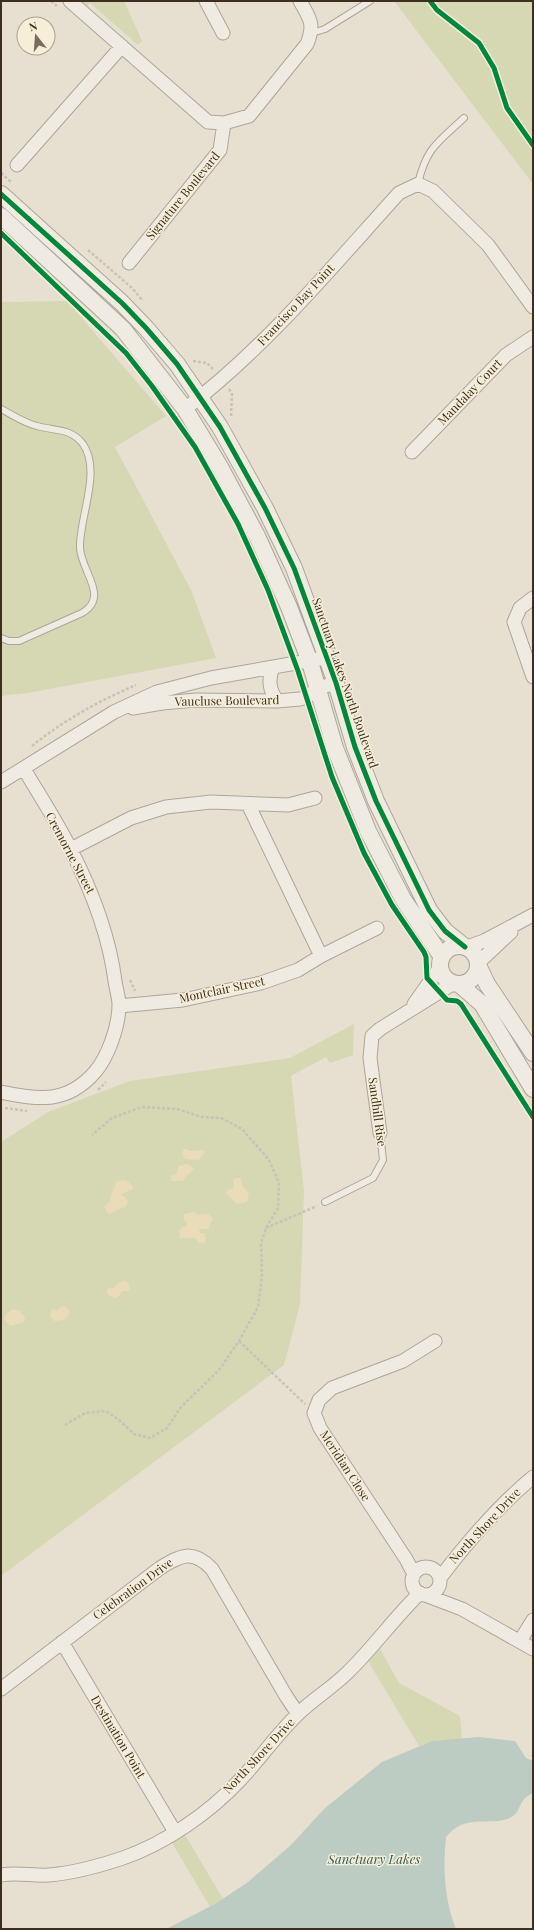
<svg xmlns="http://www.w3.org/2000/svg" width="534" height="1930" viewBox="0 0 534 1930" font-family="'Playfair Display',serif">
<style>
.green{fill:#d6d7b3}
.sand{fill:#eadcb9}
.water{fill:#bcccc2}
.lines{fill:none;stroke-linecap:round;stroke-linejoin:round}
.service-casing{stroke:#ada599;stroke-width:8}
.minor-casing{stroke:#ada599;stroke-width:15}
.tertiary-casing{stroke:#ada599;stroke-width:18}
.path{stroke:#c8c2b9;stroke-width:2.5;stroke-dasharray:3 2;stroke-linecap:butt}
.service{stroke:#efebe3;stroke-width:6}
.minor{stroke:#efebe3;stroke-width:13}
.tertiary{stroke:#efebe3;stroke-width:16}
.cycleway-casing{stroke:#f7eed8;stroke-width:8}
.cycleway{stroke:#00873e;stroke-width:5}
.labels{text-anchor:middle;stroke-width:3;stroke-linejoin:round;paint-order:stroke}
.street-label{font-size:12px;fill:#3d2e20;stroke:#f7eed8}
.water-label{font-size:13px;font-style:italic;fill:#2f5d5a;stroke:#f7eed8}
</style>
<rect width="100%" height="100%" fill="#e7e0d1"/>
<path class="green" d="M78,1H124L142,41L138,45L90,3L86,8Z
M394,1H533V184Z
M67,301L166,416L115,447L192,592L216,658L28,693L1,696V302Z
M354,1024L353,1055L330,1063L326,1057L291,1076L304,1191L300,1304L284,1365L1,1576V1142L48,1112L130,1081L290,1058Z
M380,1649L399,1683L460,1716L462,1739L432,1741L419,1746L368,1661Z
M184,1833L223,1899L210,1907L171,1841Z"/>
<path class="sand" d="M184,1148L190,1151L203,1150L204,1153L199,1160L185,1159L182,1153Z
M188,1164L194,1168C191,1174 185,1175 183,1181H171V1176L177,1173L178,1166Z
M235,1178H241L243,1187L249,1193L247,1202L237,1204L225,1193L228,1190L234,1188L233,1182Z
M125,1180L132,1185L133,1189L121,1194L126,1198L128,1202L125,1207L108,1214L104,1206L110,1202V1197L117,1181Z
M194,1212L197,1215L208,1214L213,1218L208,1229H199L200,1233H205L206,1241L204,1243H199L195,1238H180L179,1231L181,1228L186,1226L187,1222L184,1220V1214Z
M126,1281L129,1285L130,1289L128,1291H123L117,1298L109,1296L107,1292L108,1288H114L118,1282Z
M61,1306L66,1307L70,1311C67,1321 63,1320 54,1321L50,1316L52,1309L57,1311Z
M13,1309L20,1311L25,1318L24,1322L10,1326L4,1319L6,1314Z"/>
<path class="water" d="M479,1737L515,1741L526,1758L533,1761V1793C518,1800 522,1809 513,1816C500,1825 481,1819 467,1823C458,1825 452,1830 446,1837C443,1869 444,1898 456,1929H166L215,1904L248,1882L291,1845L325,1808L382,1762L432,1741Z"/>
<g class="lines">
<g class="service-casing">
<path id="service" d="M312,33L325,29L370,1
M418,184C426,148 438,142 464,118
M1,409C13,415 24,423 37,426C55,431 71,428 83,444C102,471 79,518 80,548C81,571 110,597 82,613L19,641H9L1,638
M325,1202L373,1178L383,1160L380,1133"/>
</g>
<g class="minor-casing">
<path id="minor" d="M70,1L208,122L224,123
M206,1L223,33
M17,165L122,46
M129,263L220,150L224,123L249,116L307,44C315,24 310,19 300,1
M185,409C266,347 331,268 399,193L418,184L433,191L488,245L533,307
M412,452L506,355L533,337
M533,598L520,608L514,622L533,677
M273,667C268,680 269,689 277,701
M133,708L162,703L196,700L277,701L300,699L307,697L318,688L336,683
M1,782L114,712L157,692L211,678L319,659
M248,804L321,956
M71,849L131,818L166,807L211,802L288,805L315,798
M467,947L484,941L533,915
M478,963L511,932
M414,1004L440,967
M119,1006L183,1000L261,983L298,970L321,956L377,928
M1,1092C39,1100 67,1104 95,1072C108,1057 119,1026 119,1005C119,997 116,989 115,981C109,935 92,891 71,850C57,822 40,796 24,769
M380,1133L370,1058L372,1036L380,1029L454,983
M412 1581a14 14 0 1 1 28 0a14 14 0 1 1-28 0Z
M414,1574L406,1559L320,1428L314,1413L319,1400L332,1388L403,1361L435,1341
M440,1578C468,1541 498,1506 533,1477
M425,1595L462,1609L533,1649
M520,1641L533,1620
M62,1642L175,1832
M1,1689L160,1568C181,1555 193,1549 212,1569L286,1696L298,1714
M1,1875C17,1872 33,1876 49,1875C74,1873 99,1866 123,1858C166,1843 209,1813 240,1780C260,1759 277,1734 298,1714C313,1699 332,1688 347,1673C373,1648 394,1618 420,1593"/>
</g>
<g class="tertiary-casing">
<path id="tertiary" d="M1,194L122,303L146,328L177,364L220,427L265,508L294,568L336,683L355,747L376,801L429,910L445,931L465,947
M1,216L123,329L185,409L220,467L257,536L289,607L310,662L335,748L368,831L403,899L442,957
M440 965a19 19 0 1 1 38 0a19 19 0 1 1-38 0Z
M478,965L487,984L533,1053
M459,984L482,1004L533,1089"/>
</g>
<path class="path" d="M51,1L57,6
M1,173L11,182
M88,250L132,288L143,301
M193,361L207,363L213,369
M229,389L232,393L231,417
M32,746C64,720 99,701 136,685
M130,980L135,991
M98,1090L106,1082
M5,1108L27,1111
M266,1228L317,1206
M239,1341L305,1404
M65,1425L85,1413L106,1411L119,1420L134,1434L150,1438L167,1428L181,1407L219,1370L239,1341L258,1307L262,1276L261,1243L266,1228L278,1208L279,1183L269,1160L242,1129L221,1118L202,1117L177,1109L142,1107L112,1118L92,1135"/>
<use href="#service" class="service"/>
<use href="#minor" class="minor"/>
<use href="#tertiary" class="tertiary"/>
<g class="cycleway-casing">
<path id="cycleway" d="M430,1L437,10L479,43L494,68L507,108L533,145
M1,194L122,303L146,328L177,364L220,427L265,508L294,568L336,683L355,747L376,801L429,910L445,931L465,947
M1,233L126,353L152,386L195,447L238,524L268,590L298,671L332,777L364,853L392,905L424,952L426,957L427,978L447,1000L457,1001L461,1004L533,1117"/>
</g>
<use href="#cycleway" class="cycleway"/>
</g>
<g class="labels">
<g class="street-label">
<text transform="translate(183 196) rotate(-51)" y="4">Signature Boulevard</text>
<text transform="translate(296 305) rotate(-47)" y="4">Francisco Bay Point</text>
<text transform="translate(470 392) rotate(-46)" y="4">Mandalay Court</text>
<text transform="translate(345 683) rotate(71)" y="4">Sanctuary Lakes North Boulevard</text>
<text transform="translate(227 701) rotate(-1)" y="4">Vaucluse Boulevard</text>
<text transform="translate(70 853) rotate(62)" y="4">Cremorne Street</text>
<text transform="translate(222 990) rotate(-12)" y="4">Montclair Street</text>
<text transform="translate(377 1112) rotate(82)" y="4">Sandhill Rise</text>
<text transform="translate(345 1466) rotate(57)" y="4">Meridian Close</text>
<text transform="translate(485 1526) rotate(-47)" y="4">North Shore Drive</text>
<text transform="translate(133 1589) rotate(-36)" y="4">Celebration Drive</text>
<text transform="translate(118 1737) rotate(59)" y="4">Destination Point</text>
<text transform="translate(259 1756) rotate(-47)" y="4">North Shore Drive</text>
</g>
<g class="water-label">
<text x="374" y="1864">Sanctuary Lakes</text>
</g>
</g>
<rect width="534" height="1930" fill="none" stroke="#3d2e20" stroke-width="4"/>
<g transform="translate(36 36) rotate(343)"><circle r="19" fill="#f7eed8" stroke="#ada18e"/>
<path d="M0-3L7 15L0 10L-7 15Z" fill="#786c5e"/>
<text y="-6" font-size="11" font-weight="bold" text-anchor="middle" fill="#3d2e20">N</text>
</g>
</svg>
